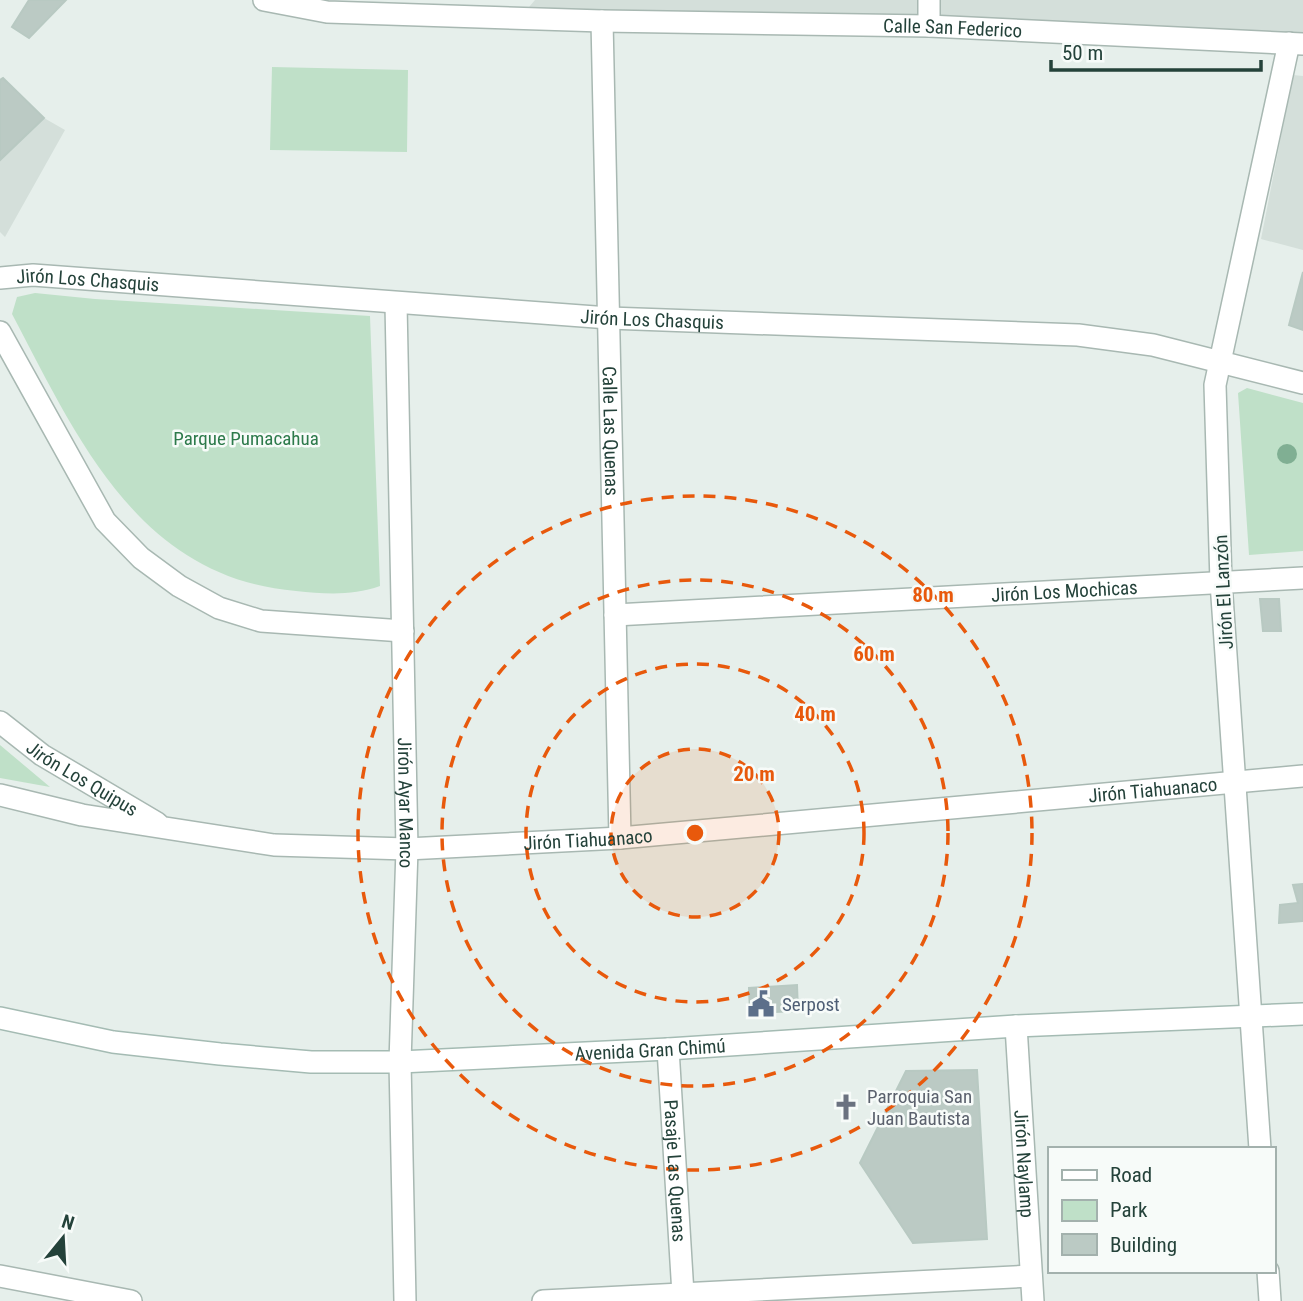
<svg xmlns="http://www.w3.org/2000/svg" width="1303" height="1301" viewBox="0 0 1303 1301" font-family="'Roboto Condensed',sans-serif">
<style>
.built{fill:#d4dfda}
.green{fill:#bfe0c8}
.building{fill:#bbcac4;stroke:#b8c9c2;stroke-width:2}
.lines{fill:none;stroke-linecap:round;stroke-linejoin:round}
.street-casing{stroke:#a8b8b2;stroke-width:24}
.secondary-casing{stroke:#a4bbb3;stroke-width:24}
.street{stroke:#fff;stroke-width:21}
.secondary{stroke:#fff;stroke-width:21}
.tree{fill:#80af93}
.ring{fill:none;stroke:#e8590c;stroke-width:3.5;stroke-dasharray:12 9}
.labels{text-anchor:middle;stroke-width:5;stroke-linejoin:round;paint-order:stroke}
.street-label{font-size:19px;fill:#24423a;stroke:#f7fbf9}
.park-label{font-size:19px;fill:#2d7a4b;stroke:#f7fbf9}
.service-label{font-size:19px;fill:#4e5e75;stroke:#f7fbf9;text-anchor:start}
.worship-label{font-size:19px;fill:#5b616d;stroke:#f7fbf9;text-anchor:start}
.centre{fill:#e8590c;stroke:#f7fbf9;stroke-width:3.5}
.ring-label{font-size:21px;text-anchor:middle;font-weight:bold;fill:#e8590c;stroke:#f7fbf9;stroke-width:5;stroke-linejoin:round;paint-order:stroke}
</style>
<rect width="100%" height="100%" fill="#e6efeb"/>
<path class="built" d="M535,0H1303V49L524,13Z
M1293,75L1303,76V250L1261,239Z
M44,118L65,130L5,237L0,232V160Z"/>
<path class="green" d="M272,67L408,70L407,152L270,150Z
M35,293L95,299L370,316L380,586C352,596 325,594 296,591C138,578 77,437 12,314L17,297Z
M1247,388L1303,403V551L1249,555L1238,393Z
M0,745L50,787L0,778Z"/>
<path class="building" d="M29,0H66L29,38L12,27Z
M3,78L44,118L0,160V80Z
M1303,272V330L1289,325Z
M1260,599H1279L1281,631H1263Z
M1303,884V921L1279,923L1280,905L1298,903L1293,885Z
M797,985L798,1011L750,1013L749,988Z
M977,1070L987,1239L913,1243L860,1163L906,1071Z"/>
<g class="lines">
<g class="street-casing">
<g id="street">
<path id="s1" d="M264,0L327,12L602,21L929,26L1303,44"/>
<path d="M929,0V26"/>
<path id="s2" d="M602,21L620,838"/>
<path id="s3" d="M0,278L33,275L609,318L1078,335L1153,345L1303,383"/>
<path id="s4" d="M396,304L407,849L400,1062L405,1301"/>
<path d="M0,332L105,521L141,558L179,586L219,608L261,621L403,631"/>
<path id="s5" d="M615,615L1303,578"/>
<path id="s6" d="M0,722L42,755L157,823"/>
<path id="s7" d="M0,795L82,815L274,845L407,849L620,838L1303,776"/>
<path id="s8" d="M1016,1026L1033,1301"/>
<path id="s9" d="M668,1049L683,1294"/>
<path d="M1260,1149L1221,582L1215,385L1289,43"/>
<path d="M1268,1271L1270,1301"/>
<path d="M0,1276L131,1301"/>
<path d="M543,1301L1031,1276"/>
</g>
</g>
<g class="secondary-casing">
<g id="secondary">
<path id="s10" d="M0,1018L113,1042L220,1054L311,1062H400L668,1049L1016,1026L1303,1014"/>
</g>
</g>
<use href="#street" class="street"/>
<use href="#secondary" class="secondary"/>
</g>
<circle class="tree" cx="1287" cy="454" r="10"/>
<circle cx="695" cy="833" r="84" fill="#e8590c" fill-opacity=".12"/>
<g class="ring">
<circle cx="695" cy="833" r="84"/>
<circle cx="695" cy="833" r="169"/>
<circle cx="695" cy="833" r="253"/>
<circle cx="695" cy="833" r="337"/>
</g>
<defs>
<g id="civic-bare" transform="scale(2.1)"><path d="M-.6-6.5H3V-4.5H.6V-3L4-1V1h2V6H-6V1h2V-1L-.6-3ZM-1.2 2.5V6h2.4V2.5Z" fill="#5c6f8a" stroke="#f7fbf9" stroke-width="2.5" paint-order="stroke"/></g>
<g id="church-bare" transform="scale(2.1)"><path d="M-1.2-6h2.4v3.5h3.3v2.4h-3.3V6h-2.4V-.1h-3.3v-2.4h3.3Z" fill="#6b7280" stroke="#f7fbf9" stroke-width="2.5" paint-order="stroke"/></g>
</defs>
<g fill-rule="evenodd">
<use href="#civic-bare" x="761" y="1004"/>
<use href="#church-bare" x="846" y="1107"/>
</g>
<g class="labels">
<g class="street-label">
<text dy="7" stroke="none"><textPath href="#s1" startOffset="690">Calle San Federico</textPath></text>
<text dy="7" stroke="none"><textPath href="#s3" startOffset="88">Jirón Los Chasquis</textPath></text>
<text dy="7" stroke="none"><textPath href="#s3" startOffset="654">Jirón Los Chasquis</textPath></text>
<text dy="7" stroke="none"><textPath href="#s2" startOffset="410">Calle Las Quenas</textPath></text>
<text dy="7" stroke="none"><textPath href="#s5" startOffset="450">Jirón Los Mochicas</textPath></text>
<text transform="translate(1223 592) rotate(-93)" y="7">Jirón El Lanzón</text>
<text dy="7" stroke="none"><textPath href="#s6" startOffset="100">Jirón Los Quipus</textPath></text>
<text dy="7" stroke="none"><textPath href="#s7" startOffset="1160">Jirón Tiahuanaco</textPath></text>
<text dy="7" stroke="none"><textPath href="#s4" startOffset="499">Jirón Ayar Manco</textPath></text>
<text dy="7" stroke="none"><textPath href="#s7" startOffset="593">Jirón Tiahuanaco</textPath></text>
<text dy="7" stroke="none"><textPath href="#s10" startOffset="654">Avenida Gran Chimú</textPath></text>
<text dy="7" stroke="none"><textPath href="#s8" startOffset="138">Jirón Naylamp</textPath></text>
<text dy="7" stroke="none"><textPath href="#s9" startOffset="122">Pasaje Las Quenas</textPath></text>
</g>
<g class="park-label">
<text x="246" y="445">Parque Pumacahua</text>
</g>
<g class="service-label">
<text x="782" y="1011">Serpost</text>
</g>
<g class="worship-label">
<text x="867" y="1103">Parroquia San<tspan x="867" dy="22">Juan Bautista</tspan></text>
</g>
</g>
<circle cx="695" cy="833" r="10" class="centre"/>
<g class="ring-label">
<text x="933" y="602">80 m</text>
<text x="874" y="661">60 m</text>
<text x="815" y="721">40 m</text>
<text x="754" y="781">20 m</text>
</g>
<rect x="1048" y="1147" width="228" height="126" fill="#f7fbf9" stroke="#a3b1ad" stroke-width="2"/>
<rect x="1062" y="1170" width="35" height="10" fill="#ffffff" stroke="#a3b1ad" stroke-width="2"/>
<text x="1110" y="1182" font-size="21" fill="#24423a">Road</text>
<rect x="1062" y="1200" width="35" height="21" fill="#bfe0c8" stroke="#a3b1ad" stroke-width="2"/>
<text x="1110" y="1217" font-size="21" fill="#24423a">Park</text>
<rect x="1062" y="1234" width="35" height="21" fill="#bbcac4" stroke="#a3b1ad" stroke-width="2"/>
<text x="1110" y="1252" font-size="21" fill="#24423a">Building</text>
<g transform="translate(63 1238) rotate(18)" stroke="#f7fbf9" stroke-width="5" paint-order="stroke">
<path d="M0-5L12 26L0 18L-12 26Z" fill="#24423a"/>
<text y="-10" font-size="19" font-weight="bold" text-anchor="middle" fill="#24423a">N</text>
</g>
<path d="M1051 60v10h210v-10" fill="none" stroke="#24423a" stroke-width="3.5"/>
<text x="1062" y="60" font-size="21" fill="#24423a" stroke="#f7fbf9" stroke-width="5" paint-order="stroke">50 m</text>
</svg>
